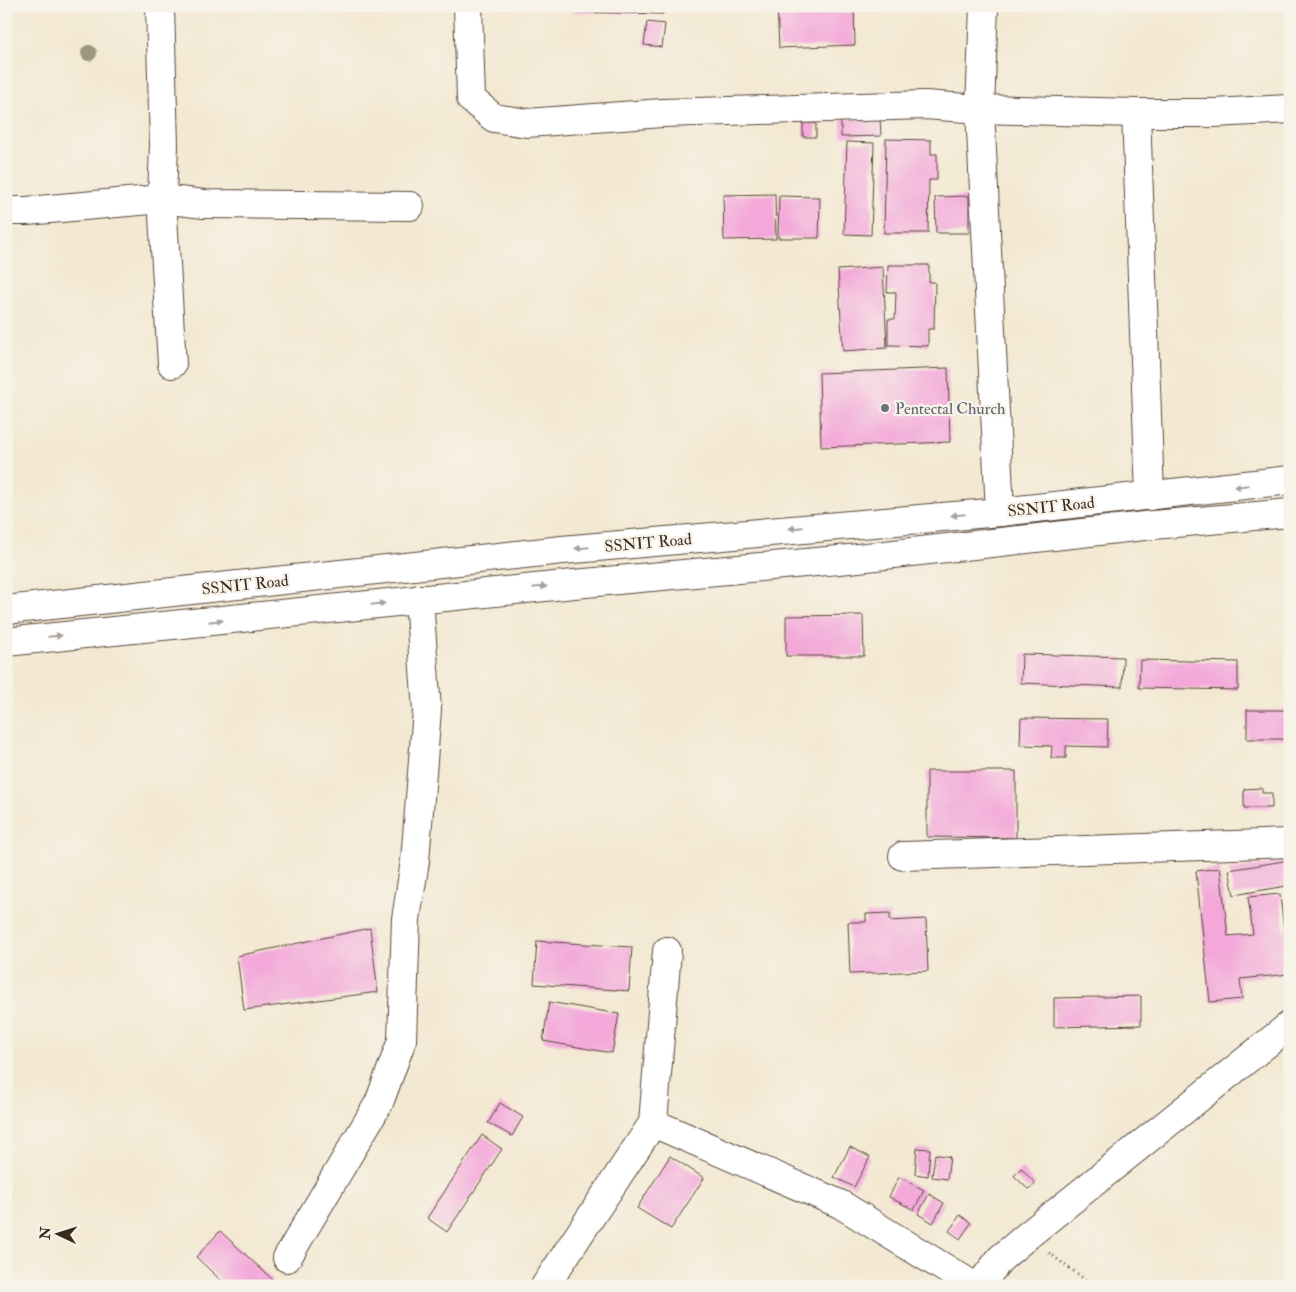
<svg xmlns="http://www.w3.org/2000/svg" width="1296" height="1292" viewBox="0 0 1296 1292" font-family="'IM FELL Double Pica',serif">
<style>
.building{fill:#f3a8d9}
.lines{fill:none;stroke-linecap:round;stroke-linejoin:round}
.street-casing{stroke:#574639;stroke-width:30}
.secondary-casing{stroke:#574639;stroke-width:30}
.path{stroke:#574639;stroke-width:3;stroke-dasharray:1 4;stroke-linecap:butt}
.street{stroke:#fff;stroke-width:28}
.secondary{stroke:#fff;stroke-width:28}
.tree{fill:#9a977d}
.oneway{fill:#a79f9a}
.worship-dot{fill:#6b7280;stroke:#f7f3e8;stroke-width:2}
.labels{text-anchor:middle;stroke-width:4.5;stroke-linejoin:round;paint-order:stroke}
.worship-label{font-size:16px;fill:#5b616d;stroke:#f7f3e8;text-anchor:start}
.street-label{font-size:16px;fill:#3b2a1e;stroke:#f7f3e8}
</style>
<rect width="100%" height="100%" fill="#f7f3e8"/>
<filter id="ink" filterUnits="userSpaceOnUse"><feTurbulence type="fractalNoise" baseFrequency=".02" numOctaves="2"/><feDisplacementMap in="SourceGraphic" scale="10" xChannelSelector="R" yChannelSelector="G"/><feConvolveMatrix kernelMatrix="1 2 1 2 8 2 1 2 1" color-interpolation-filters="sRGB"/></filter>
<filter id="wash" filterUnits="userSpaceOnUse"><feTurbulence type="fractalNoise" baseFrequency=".0096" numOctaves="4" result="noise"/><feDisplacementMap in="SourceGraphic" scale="20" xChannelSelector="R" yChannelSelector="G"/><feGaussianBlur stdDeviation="1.12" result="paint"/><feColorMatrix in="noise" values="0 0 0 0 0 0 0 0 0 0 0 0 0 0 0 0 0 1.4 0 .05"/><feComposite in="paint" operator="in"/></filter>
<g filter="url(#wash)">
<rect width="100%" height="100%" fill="#f3e8d2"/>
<g id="blocks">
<path class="building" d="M572,6H663V14L572,12Z
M777,6H854L855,45L779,48Z
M647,22L665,24L662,47L644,45Z
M880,118L881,136L841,137V119Z
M803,123H816V137H803Z
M886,139L931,140V154H937V180H929L928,233H884Z
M847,142L874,143L871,235L844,234Z
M775,194L776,239L724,240L723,195Z
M779,196L820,197L819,238H778Z
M969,196V233H936L935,197Z
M888,265H929V282H935L934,329H928V346L888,345V319H895L896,292H887Z
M883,267L887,348L843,351L838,270Z
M948,368L950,442L821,447L819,373Z
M863,615L864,656H786V616Z
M1022,654L1123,657L1122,687L1021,683Z
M1140,660L1238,662V690L1139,688Z
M1247,710H1290V739H1247Z
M1021,718L1108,719L1107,747L1066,746V758H1051L1052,746L1020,745Z
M927,771H1016V838L927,837Z
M1262,788V793H1272V808H1244V789Z
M1290,860V905L1286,886L1234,895L1229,870Z
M1220,868L1228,936L1253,934L1248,897L1280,894L1289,974L1240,979L1242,999L1210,1002L1196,871Z
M890,913V921L926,919L928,971L850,974L848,922H866V914Z
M370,928L378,992L244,1010L237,956Z
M537,941L632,947L629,991L534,984Z
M1141,996V1025L1054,1027V998Z
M549,1002L619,1014L612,1053L543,1041Z
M500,1103L523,1117L512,1136L488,1123Z
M482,1135L502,1149L447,1232L427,1218Z
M850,1147L870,1157L854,1187L834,1177Z
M917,1148L930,1149L928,1176L915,1174Z
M935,1154L950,1157L947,1179L932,1177Z
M670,1156L704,1178L671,1229L637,1208Z
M1021,1168L1036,1184L1028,1189L1014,1176Z
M899,1177L924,1190L914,1210L889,1197Z
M929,1194L944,1203L933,1223L918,1214Z
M960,1215L971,1223L960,1239L949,1231Z
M220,1231L273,1280L267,1286H227L196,1257Z"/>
</g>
</g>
<g filter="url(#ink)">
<use href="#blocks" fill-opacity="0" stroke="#574639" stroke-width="1"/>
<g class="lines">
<g class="street-casing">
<path id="street" d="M160,6L164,145L162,199L172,364
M468,6L471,99L494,118L527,123L662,113L925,105L980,109L1136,113H1214L1290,109
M984,6L980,109L1000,512
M1136,113L1150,496
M6,211H27L162,199L204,204L410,206
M903,856L1290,843
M653,1123L667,951
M287,1258L379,1103L402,1040L406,919L415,861L427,710L419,599
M545,1286L653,1123L840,1204L974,1286
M979,1286L1000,1259L1027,1236L1290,1025"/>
</g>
<g class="secondary-casing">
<path id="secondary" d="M6,610L562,550L1000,512L1290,480
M6,642L574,584L849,559L1153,525L1290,513"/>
</g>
<path class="path" d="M1049,1253L1094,1286"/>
<use href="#street" class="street"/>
<use href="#secondary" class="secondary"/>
</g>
<circle class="tree" cx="89" cy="53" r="8"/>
<defs><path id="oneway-solid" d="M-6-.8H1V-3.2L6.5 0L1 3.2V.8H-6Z" transform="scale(1.25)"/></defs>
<g class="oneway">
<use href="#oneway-solid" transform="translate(1241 486) rotate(174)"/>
<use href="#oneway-solid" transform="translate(958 515) rotate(175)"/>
<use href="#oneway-solid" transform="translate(796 528) rotate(175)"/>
<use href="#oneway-solid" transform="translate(582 548) rotate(175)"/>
<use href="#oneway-solid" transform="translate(540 587) rotate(-6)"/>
<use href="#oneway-solid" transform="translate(378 604) rotate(-6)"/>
<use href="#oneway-solid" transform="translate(216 621) rotate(-6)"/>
<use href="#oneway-solid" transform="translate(55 636) rotate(-5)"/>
</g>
</g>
<circle class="worship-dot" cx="885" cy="408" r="5"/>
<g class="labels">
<g class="worship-label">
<text x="895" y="414">Pentectal Church</text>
</g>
<g class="street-label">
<text transform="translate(1051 506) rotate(-6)" y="6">SSNIT Road</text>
<text transform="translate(648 542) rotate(-5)" y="6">SSNIT Road</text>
<text transform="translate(245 584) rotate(-6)" y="6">SSNIT Road</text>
</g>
</g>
<rect width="1296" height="1292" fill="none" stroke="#f7f3e8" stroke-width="25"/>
<g transform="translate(58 1234) rotate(274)" stroke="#f7f3e8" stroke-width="4" paint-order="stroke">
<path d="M0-4L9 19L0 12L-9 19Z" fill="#3b2a1e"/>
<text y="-8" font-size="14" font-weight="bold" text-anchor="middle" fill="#3b2a1e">N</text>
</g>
</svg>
